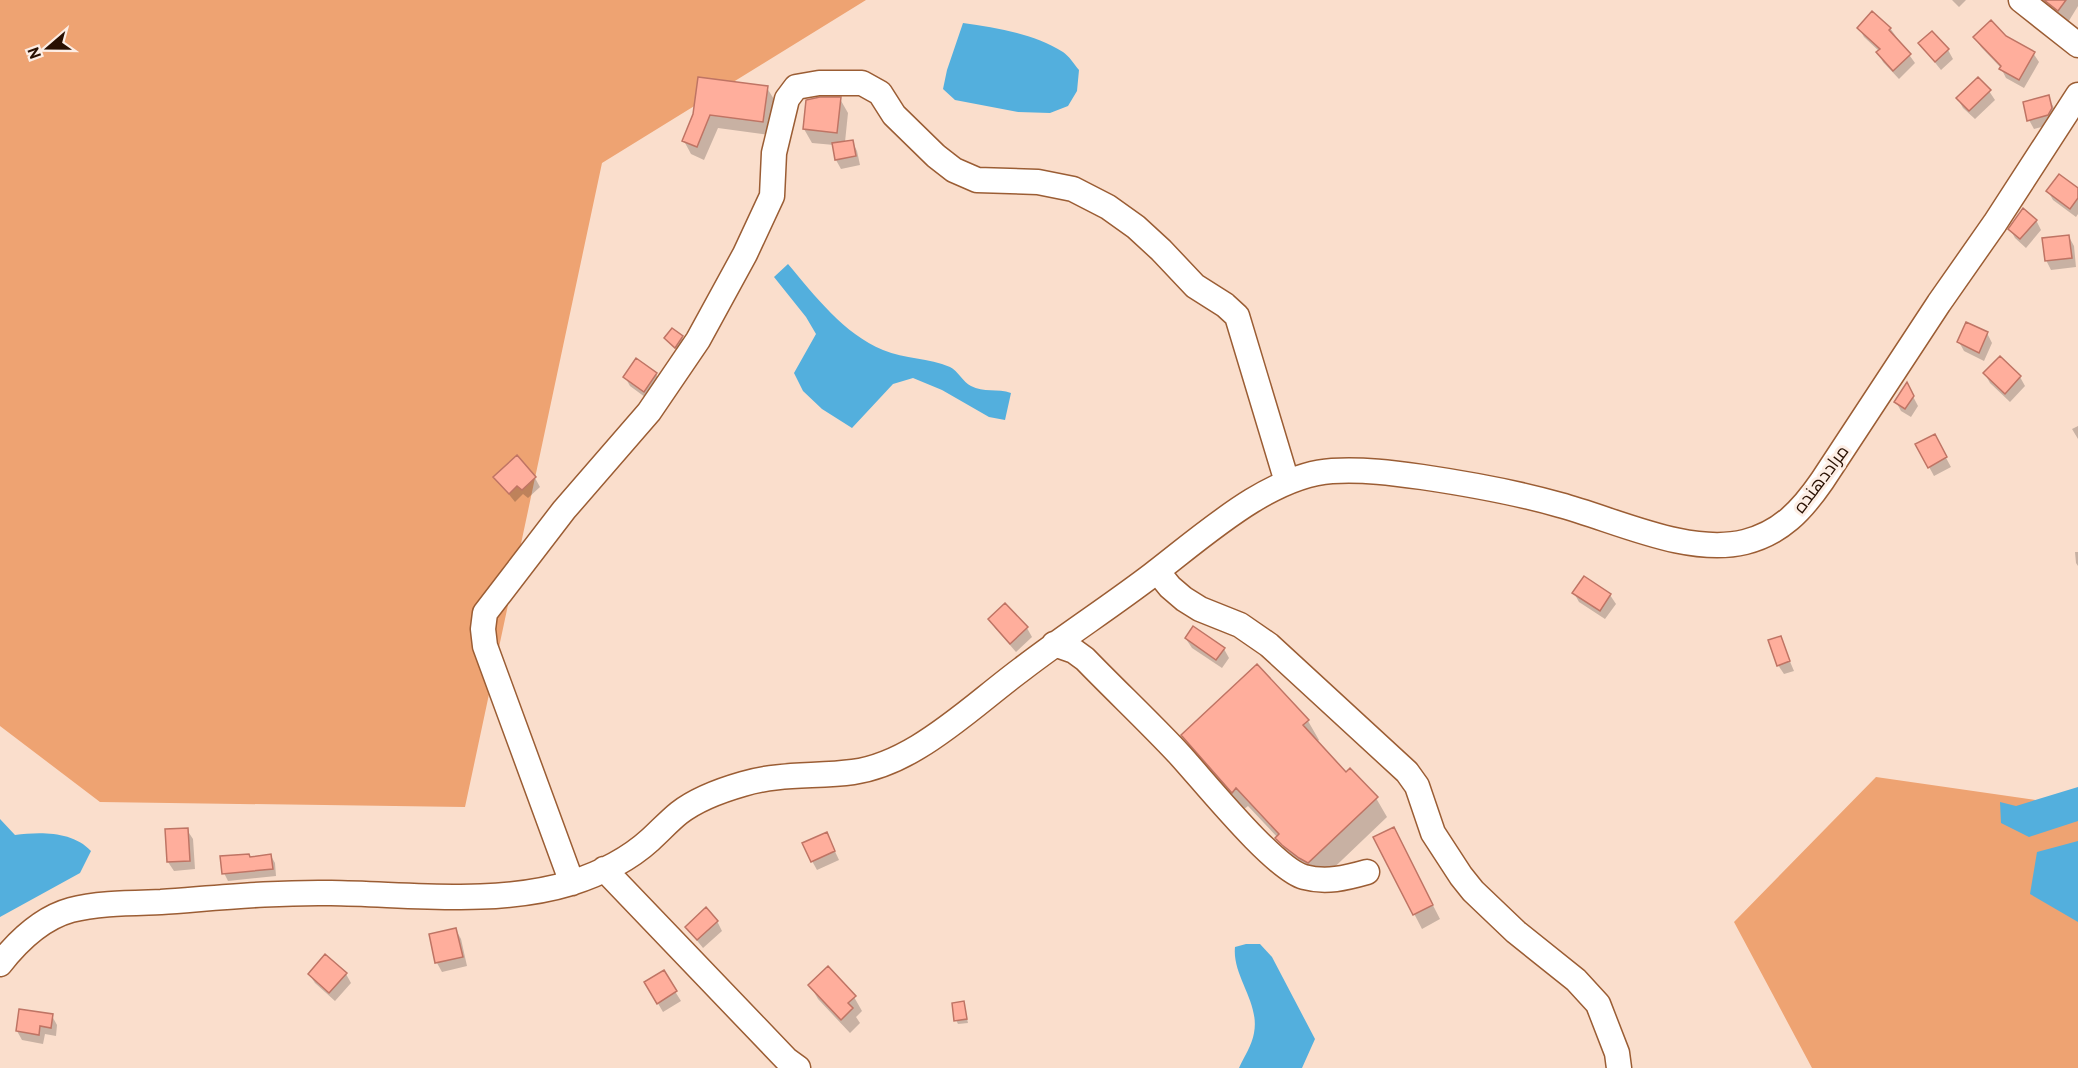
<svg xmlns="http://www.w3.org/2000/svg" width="2078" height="1068" viewBox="0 0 2078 1068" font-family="Overpass,Cairo,sans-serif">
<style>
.forest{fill:#eea372}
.water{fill:#53afdd}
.shadow{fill:#0003}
.building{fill:#ffae9c;stroke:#bf7464;stroke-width:1.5}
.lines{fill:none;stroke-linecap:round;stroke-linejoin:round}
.minor-casing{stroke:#9b5d34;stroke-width:27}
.minor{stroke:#fff;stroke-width:24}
.labels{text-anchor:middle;stroke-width:6;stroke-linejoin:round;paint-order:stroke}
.street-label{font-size:18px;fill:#280f01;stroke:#fdeee5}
</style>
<rect width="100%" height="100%" fill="#fadecc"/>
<path class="forest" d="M0,0H866L602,163L465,807L100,802L0,726Z
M1876,777L2078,806V1068H1812L1734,922Z"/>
<path class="water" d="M963,23C997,28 1033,33 1063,52C1069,56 1074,64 1079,70L1077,91L1068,106L1050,113L1018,112L955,100L943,89L947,70Z
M788,264C815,296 844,334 883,350C905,359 929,358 950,367C958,371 963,382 971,386C983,393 998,388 1011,393L1005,420L989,417L942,390L913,378L893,384L852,428L822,409L803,391L794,373L816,334L806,317L774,277Z
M2078,787V821L2029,837L2001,823L2000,802L2016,806Z
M0,819L15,835C40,832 72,831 91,851L80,873L0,917Z
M2078,841V922L2030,894L2037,852Z
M1246,944H1260L1272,957L1315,1039L1302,1068H1239C1244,1057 1252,1045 1254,1033C1260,1002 1232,976 1235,947Z"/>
<path class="shadow" d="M1952,0H1966L1959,7Z
M2029,0H2078V6L2067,24Z
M1859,28H1890L1915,63L1899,79L1883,62L1878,52L1879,51L1864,37Z
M2005,37L2033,53L2039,62L2024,88L2006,78L2001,68L1981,47L1975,38Z
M1920,44L1948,50L1953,59L1941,70Z
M767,88L775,101L770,135L718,128L704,160L691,154L684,141L695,114Z
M1989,91L1995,100L1975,119L1963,108L1958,99Z
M2048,97L2053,106L2057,118L2053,124L2034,129L2029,120Z
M840,99L848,113L845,142L852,141L857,151L860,165L841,169L836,160L834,145L812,143L804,129Z
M2078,190V214L2076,217L2053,200L2048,191Z
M2036,220L2041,230L2026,248L2015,238L2010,229Z
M2069,237L2074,246L2076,267L2051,270L2046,260Z
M1987,333L1992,343L1984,361L1964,351L1959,342Z
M682,337L684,342L678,351L666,339Z
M2000,358L2020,377L2025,386L2010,402L1990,383L1985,374Z
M656,374L661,383L649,400L630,386L625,377Z
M1907,385L1918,406L1911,417L1901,411L1896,402Z
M2078,426V439L2072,429Z
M1934,436L1951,467L1934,476L1917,445Z
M495,477L535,478L540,487L528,498L523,494L515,502Z
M2075,552H2078V566L2076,563Z
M1574,593L1610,595L1616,604L1605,619L1579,602Z
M990,619L1027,628L1032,637L1016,652L995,628Z
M1780,638L1794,671L1784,674L1778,665Z
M1186,639L1224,649L1229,658L1222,668L1192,648Z
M1308,721L1319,740L1317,742L1346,774L1376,798L1387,817L1320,881L1288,857L1278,838L1248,806L1243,810L1194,754L1183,736Z
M187,830L193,839L195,869L174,871L168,862Z
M1375,838L1401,843L1440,919L1422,929Z
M831,843L839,860L817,870L812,861Z
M271,856L275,863L276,876L228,881L224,873Z
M717,921L722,931L703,948L686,927Z
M456,930L461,939L467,966L442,972L437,963L431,935Z
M663,972L681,1001L663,1012L646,983Z
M309,974H346L351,983L335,1001L315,983Z
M810,985L854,997L862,1011L856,1017L860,1023L850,1033L818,999Z
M963,1002L968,1023L958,1024L956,1020Z
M52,1016L57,1025L56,1036L45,1034L43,1044L22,1040L17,1031Z"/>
<path class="building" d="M2044,0H2066L2058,11Z
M1872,11L1891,28L1889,30L1911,54L1893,71L1876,52L1880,49L1857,28Z
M1991,20L2006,36L2035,52L2019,80L1999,69L2001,66L1973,37Z
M1932,31L1949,49L1935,62L1918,43Z
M698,77L768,86L763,122L710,115L697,147L682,141L693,114Z
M1978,77L1991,90L1969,111L1956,98Z
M2049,95L2052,108L2048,115L2027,121L2023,102Z
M820,97H841L837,133L803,129L806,100Z
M853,140L856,156L835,160L832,143Z
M2059,174L2078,188V198L2070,209L2046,191Z
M2023,208L2037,220L2020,239L2008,229Z
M2069,235L2072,258L2045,261L2042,238Z
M1966,322L1988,332L1979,353L1957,342Z
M672,328L683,336L675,348L664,338Z
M2000,356L2021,376L2005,394L1983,373Z
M636,358L657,373L644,392L623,377Z
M1907,382L1914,396L1905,409L1894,402Z
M1935,434L1947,457L1928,468L1915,444Z
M517,455L536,477L522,490L517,486L509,494L493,477Z
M1584,576L1611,594L1600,611L1572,593Z
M1005,603L1028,627L1010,644L988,619Z
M1193,626L1225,648L1216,660L1185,638Z
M1781,636L1790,661L1777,666L1768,640Z
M1257,664L1309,720L1303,725L1346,772L1350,768L1378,797L1308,863L1299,858L1282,845L1275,838L1279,834L1236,788L1232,793L1181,735Z
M1394,827L1433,905L1413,915L1373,837Z
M188,828L190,861L167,862L165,829Z
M827,832L835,851L811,862L802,843Z
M249,854L250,857L271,854L273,869L222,874L220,856Z
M706,907L718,921L697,940L685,927Z
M456,928L463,957L435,963L429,934Z
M325,954L347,973L329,993L308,974Z
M828,966L856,996L848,1003L853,1008L841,1020L808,985Z
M664,970L677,991L657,1004L644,982Z
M964,1001L967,1019L954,1021L952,1003Z
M19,1009L53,1014L51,1028L40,1026L39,1035L16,1031Z"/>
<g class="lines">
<g class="minor-casing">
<path id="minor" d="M2021,0L2078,45
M1157,571L1170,587L1184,599L1200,609L1240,625L1269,645L1407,772L1417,786L1433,833L1461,876L1473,891L1516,932L1576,980L1598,1004L1617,1053L1619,1068
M1054,644L1074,651L1085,659C1116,691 1148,721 1178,753C1203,780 1274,869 1304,877C1326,883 1346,878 1367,872
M604,869L787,1060L798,1068
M572,883L485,646L483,629L485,613L564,510L649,412L698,340L745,254L772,196L774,153L787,99L796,87L819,83H862L880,93L894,115L936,156L954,170L977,180L1038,182L1073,189L1108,207L1136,227L1161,250L1195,286L1225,305L1237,316L1287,482
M0,964C18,941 42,918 71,910C97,903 133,903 161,902C217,898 274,892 331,893C409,894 496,906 571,883C599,874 628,860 650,840C660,831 669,821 679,813C697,799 722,790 743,784C779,773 816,777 853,772C875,769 898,759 918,747C955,725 987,695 1022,669C1065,636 1110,607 1152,575C1202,537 1269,475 1332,471C1363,469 1393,473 1422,477C1469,484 1515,492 1560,505C1616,520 1688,556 1745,542C1781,533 1802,510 1822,481L1939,303L1995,223L2078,95"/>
</g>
<use href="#minor" class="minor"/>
</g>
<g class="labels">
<g class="street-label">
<text transform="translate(1821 479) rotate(-53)" y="6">مراددهنده</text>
</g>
</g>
<g transform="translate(48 48) rotate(250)" stroke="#fdeee5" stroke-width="4.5" paint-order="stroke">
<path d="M0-4.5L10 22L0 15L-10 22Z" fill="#280f01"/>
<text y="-9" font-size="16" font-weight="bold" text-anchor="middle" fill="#280f01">N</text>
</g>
</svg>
